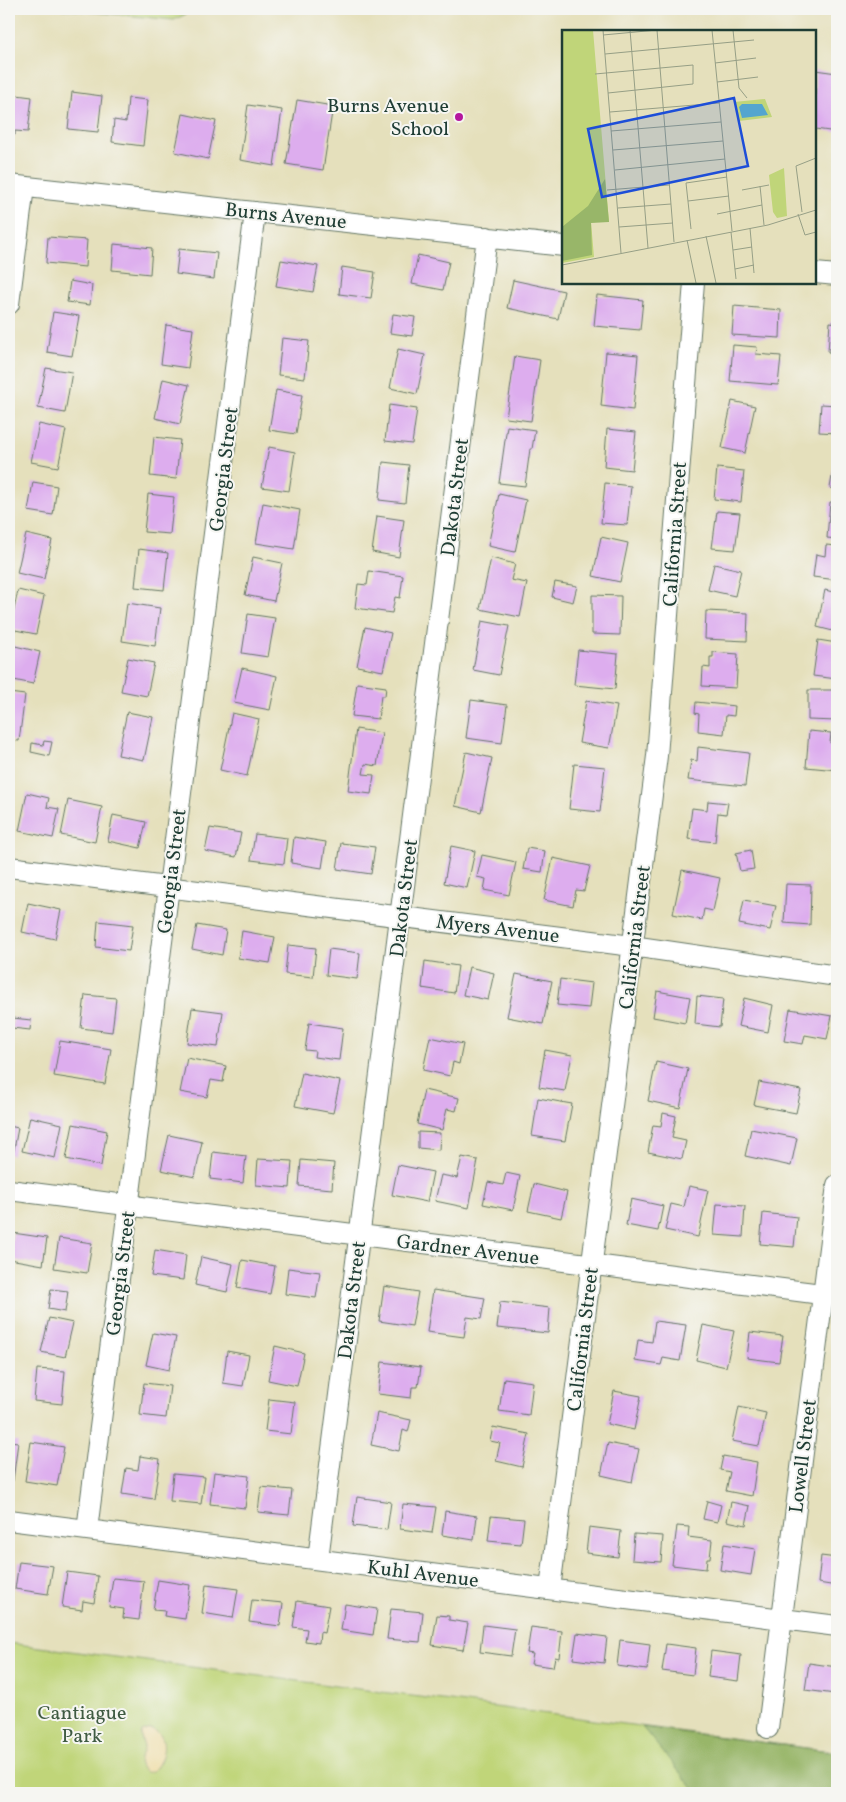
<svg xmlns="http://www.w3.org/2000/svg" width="846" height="1802" viewBox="0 0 846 1802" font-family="Vollkorn,serif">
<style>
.green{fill:#c0d579;stroke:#708956}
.forest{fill:#98b669;stroke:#5c7a4e}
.sand{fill:#eeda9e;stroke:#868c69}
.building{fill:#ddadee}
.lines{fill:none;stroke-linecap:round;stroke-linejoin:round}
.minor-casing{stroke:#647664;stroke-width:22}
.minor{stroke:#fff;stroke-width:20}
.poi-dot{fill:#b5179e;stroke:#f6f6f2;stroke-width:2}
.labels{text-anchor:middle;stroke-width:4;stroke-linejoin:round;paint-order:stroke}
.poi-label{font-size:20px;fill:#1f3d34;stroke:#f6f6f2;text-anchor:end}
.street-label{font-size:20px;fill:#1f3d34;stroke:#f6f6f2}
.park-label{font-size:20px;fill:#3f5b42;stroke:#f6f6f2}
.inset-road{fill:none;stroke:#969f86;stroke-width:1}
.view{fill:#1d4ed8;fill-opacity:0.15;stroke:#1d4ed8;stroke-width:2.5}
.inset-edge{fill:none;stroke:#1f3d34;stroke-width:2.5}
</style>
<rect width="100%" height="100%" fill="#f6f6f2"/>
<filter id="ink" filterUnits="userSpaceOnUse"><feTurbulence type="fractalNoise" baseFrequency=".02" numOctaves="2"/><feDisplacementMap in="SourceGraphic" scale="10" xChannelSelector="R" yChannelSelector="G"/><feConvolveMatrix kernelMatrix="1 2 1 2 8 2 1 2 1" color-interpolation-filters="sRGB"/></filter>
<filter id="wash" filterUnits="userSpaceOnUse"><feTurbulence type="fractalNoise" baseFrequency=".0096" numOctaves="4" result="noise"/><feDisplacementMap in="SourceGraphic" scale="20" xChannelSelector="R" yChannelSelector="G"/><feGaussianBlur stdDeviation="1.12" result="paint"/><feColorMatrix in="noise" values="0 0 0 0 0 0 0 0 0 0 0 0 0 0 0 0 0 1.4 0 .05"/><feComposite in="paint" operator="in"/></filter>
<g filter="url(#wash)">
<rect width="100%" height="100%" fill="#e5e0bc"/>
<path class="green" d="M62,9H196L174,20Z
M9,1643L837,1752V1793H9Z"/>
<path class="forest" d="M642,1727L837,1752V1793H697Z"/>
<path class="sand" d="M151,1729C180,1737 151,1792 140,1765C137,1758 144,1754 144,1747C143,1743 141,1739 141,1735L142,1732Z"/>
<g id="blocks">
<path class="building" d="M815,70L837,73V132L815,129Z
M72,92L102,96L98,132L68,129Z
M9,94L32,97L28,132L15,131V135L9,134Z
M128,98L148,100L143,146L112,142L114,120L126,122Z
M297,100L333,106L323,170L286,164Z
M248,105L282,110L274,166L240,160Z
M183,114L216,121L208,159L175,152Z
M48,237L87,240L85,267L46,263Z
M114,244L152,248L150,274L112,270Z
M179,249L217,253L214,279L176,274Z
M418,255L449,262L443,290L412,284Z
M281,260L318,266L313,292L276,286Z
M342,267L375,272L371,298L339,294Z
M513,280L564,291L558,319L507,308Z
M70,281L92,285L90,305L67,302Z
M597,295L643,300L640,330L594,326Z
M734,306L781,310L780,338L732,335Z
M53,312L79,316L72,356L47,352Z
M393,314L415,317L412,336L390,333Z
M830,322L837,323V353L828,352Z
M166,325L193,329L188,368L161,364Z
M282,338L309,341L305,378L278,375Z
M733,345L757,347L756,354L781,356L778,385L730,381Z
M398,349L425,355L417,394L390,388Z
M606,352L638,355L633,410L601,406Z
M515,356L540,360L531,421L506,418Z
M46,368L72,372L65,413L38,408Z
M163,379L189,385L180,424L155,418Z
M276,390L302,395L296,434L269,430Z
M732,401L755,406L745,453L722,448Z
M821,404L837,405V433L819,432Z
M389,405L417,409L412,444L385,441Z
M39,424L66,430L58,467L31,462Z
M507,426L535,430L532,449H530L525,486L499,483Z
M607,429L636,432L632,470L604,467Z
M154,437L180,440L176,479L150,476Z
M269,447L295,452L289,491L262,487Z
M383,462L409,465L405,503L379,500Z
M834,464H837V489L830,488Z
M717,468L744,471L741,502L714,499Z
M33,482L57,486L53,515L28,511Z
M605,483L631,486L627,525L601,523Z
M148,494L174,497L170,534L144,532Z
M499,494L526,500L515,552L488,546Z
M830,502H837V539L827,538Z
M263,503L300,510L294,549L256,543Z
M717,511L740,513L735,550L712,548Z
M377,516L404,520L399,557L372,552Z
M26,534L52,540L44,579L17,573Z
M601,537L628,543L620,582L593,576Z
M826,545L837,546V580L813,577L816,554L825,556Z
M139,549L168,553L164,590L135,587Z
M253,557L282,563L274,601L245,595Z
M491,558L515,564L511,580L527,583L520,617L480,609Z
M714,564L741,570L735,596L708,590Z
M369,571L403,576L400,598L395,597L392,613L355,608L358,584L367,585Z
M555,582L577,586L573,602L552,597Z
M18,590L44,596L36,634L10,629Z
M825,590L837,593V632L817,627Z
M592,595L621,596L620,635L592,634Z
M127,603L160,608L155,646L122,641Z
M706,611L748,613L747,641L705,639Z
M248,614L275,618L268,657L242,653Z
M482,621L509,626L499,675L473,670Z
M365,627L391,633L383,671L357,666Z
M818,640L837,643V679L813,676Z
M11,645L40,652L33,684L9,679V656Z
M578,650L618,654L615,689L574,685Z
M713,652L738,654L736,688L702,686L703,667L710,668V657H713Z
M128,658L154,663L147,696L121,691Z
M242,668L277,676L270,710L234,703Z
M357,683L386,687L385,696H381L378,719L352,716Z
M808,690H837V721L808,720Z
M9,693L25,695L19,741L9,740Z
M471,700L507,705L502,743L466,738Z
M586,701L617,706L609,748L579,743Z
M696,702L735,706L734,716L726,715L724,734L698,731L699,714L695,713Z
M127,712L153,717L144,760L118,755Z
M232,713L259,719L247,776L220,770Z
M356,729L382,733L377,766L365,764L363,774L374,775L371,794L348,791Z
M809,731L831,733L830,743L837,744V770L806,767Z
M44,741L52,742L49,756L31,752L32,743L43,745Z
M698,747L749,753L745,786L688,780L691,760L697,761Z
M466,752L492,758L481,812L455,806Z
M574,764L605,767L600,812L569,809Z
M27,793L49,798L47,807L59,809L53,838L19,831Z
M68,800L102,807L95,842L61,835Z
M708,801L728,803L726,814L718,813L715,842L688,839L692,808L707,810Z
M113,815L146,822L140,848L108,841Z
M210,828L241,833L236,857L205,851Z
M255,834L287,838L284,864L251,860Z
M294,837L326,842L322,868L291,863Z
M341,843L375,847L371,874L337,869Z
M451,846L475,851L467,888L444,883Z
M527,848L545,851L542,872L523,869Z
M751,850L754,869L740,871L736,853Z
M482,855L516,862L509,895L484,890L486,879L477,877Z
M553,858L590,866L584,891L576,890L573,906L544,900Z
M682,870L720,878L713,911L704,909L702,920L673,914Z
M786,884L811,885L810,925L784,923Z
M744,900L776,906L770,930L739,924Z
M28,903L61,910L55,939L22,932Z
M98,921L133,925L129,951L96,947Z
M197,925L226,930L222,955L192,949Z
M242,931L275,937L270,963L238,958Z
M288,945L316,948L313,977L285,974Z
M329,949L360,953L357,979L326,975Z
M425,961L458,966L454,993L422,988Z
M469,967L494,973L488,1000L463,995Z
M516,974L552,981L543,1024L507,1017Z
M560,979L592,983L589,1008L557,1005Z
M657,991L690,997L685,1023L653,1017Z
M85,995L116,998L112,1032L81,1028Z
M697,996L723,999L720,1027L695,1024Z
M744,998L773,1005L768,1032L738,1026Z
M192,1008L223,1012L218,1047L187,1043Z
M790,1009L832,1016L827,1039L805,1035L803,1044L784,1041Z
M13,1018L31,1020L30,1030L12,1028Z
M309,1023L343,1028L339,1060L314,1057L315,1051L305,1050Z
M430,1037L463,1044L459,1064L453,1062L450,1076L423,1070Z
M60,1041L111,1049L105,1084L54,1076Z
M545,1050L572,1055L565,1091L539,1087Z
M187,1058L226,1066L223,1082L211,1080L207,1097L180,1092Z
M656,1062L688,1069L680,1108L648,1101Z
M302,1073L340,1081L333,1113L295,1106Z
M759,1082L801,1090L796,1113L754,1105Z
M424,1090L459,1098L456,1111L447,1109L442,1130L417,1124Z
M538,1098L572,1104L565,1141L532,1136Z
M663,1113L676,1116L672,1138L686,1141L682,1159L648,1152L653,1125L661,1126Z
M30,1117L62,1124L55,1158L22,1151Z
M73,1124L107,1131L101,1166L66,1159Z
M9,1126L18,1128L13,1155L9,1154Z
M751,1129L797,1138L791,1166L745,1156Z
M418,1132L440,1133L439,1150L418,1148Z
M169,1135L202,1142L195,1177L161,1170Z
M213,1152L246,1156L243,1183L210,1179Z
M462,1157L478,1160L469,1208L435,1201L441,1175L457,1178Z
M258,1159L292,1161L290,1188L256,1185Z
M301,1160L334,1163L332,1189L299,1186Z
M398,1165L433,1172L427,1202L392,1195Z
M506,1173L520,1176L513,1210L483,1204L488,1182L503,1185Z
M534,1184L567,1192L561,1218L528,1211Z
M689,1186L708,1190L698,1237L665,1230L671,1204L684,1207Z
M631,1199L663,1206L658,1231L626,1225Z
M717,1204L745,1206L743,1237L714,1235Z
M763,1213L797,1217L794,1247L760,1244Z
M13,1233L47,1238L43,1265L9,1259Z
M59,1238L92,1243L87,1273L54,1268Z
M155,1250L186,1255L183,1280L151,1276Z
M201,1257L233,1264L227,1292L195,1285Z
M242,1260L275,1266L270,1294L237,1288Z
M288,1268L320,1272L316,1298L285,1294Z
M384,1286L418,1292L412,1326L379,1321Z
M51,1289L68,1291L65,1312L48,1309Z
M433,1290L485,1298L481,1319L467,1317L464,1337L427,1332Z
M500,1302L550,1308L548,1333L497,1328Z
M49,1318L73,1323L65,1357L41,1352Z
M655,1321L686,1325L680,1361L663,1358L661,1365L635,1361L638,1340L652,1342Z
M703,1325L734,1331L726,1367L696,1360Z
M750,1332L783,1336L779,1362L747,1358Z
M153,1333L176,1337L169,1370L146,1365Z
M275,1346L304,1353L297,1386L268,1380Z
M227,1351L249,1355L243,1386L223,1383Z
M382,1362L421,1367L418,1387H412L411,1398L378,1394Z
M37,1369L65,1371L62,1404L34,1401Z
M504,1378L533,1382L529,1415L499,1411Z
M144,1383L170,1386L166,1418L140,1415Z
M614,1391L641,1396L634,1430L607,1424Z
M269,1399L295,1402L291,1434L265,1431Z
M739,1407L766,1413L759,1446L732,1441Z
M377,1413L411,1420L408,1432L403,1430L399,1451L371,1445Z
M493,1427L529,1434L522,1467L496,1461L500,1443L490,1441Z
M9,1441L18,1442L13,1481H9Z
M31,1442L64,1447L57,1486L25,1481Z
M608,1443L639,1449L632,1482L601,1475Z
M140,1456L160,1459L154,1499L122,1494L126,1468L138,1470Z
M723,1456L757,1462L752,1496L726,1491L730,1472L720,1470Z
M214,1472L249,1476L245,1508L210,1504Z
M173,1474L205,1477L201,1504L170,1501Z
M261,1487L292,1490L289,1515L258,1512Z
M357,1497L391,1502L387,1530L353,1526Z
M707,1501L721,1505L717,1522L703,1519Z
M731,1502L750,1506L746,1525L727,1521Z
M403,1504L436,1507L432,1533L400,1529Z
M445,1511L477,1516L474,1540L442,1535Z
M491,1516L524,1519L521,1544L488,1541Z
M677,1526L689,1527L688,1537L712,1540L710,1558H707L706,1569L672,1565Z
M589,1527L621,1531L618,1557L586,1553Z
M634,1534L663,1536L661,1562L632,1560Z
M724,1544L755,1549L751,1575L720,1570Z
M821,1556L837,1558V1586L818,1583Z
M19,1562L53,1566L48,1594L15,1589Z
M67,1572L98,1576L94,1603L83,1601L82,1610L62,1607Z
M113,1578L144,1581L139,1620L123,1618L124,1609L109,1607Z
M158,1580L190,1585L185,1619L164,1616L165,1611L153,1610Z
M206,1585L238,1589L233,1618L202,1613Z
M252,1600L283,1603L280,1626L249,1622Z
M297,1601L329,1606L324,1633L320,1632L319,1643L305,1641L307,1629L293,1627Z
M345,1604L377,1609L373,1635L341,1630Z
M391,1609L423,1612L420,1642L387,1639Z
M437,1615L449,1616V1620L468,1623L463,1650L432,1645Z
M483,1625L515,1629L511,1656L480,1652Z
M531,1627L562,1631L559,1658L555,1657L553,1667L531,1664L533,1654L527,1653Z
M577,1633L607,1637L604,1663L573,1659Z
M620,1640L650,1644L647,1670L617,1666Z
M666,1644L696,1648L693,1675L662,1671Z
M711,1651L741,1655L738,1681L708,1677Z
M809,1663L837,1667L835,1694L805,1690Z"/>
</g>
</g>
<g filter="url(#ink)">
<use href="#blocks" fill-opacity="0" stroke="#647664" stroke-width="1"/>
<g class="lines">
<g class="minor-casing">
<path id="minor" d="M9,185L564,246
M815,273L837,275
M9,304L24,187
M9,867L632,946L837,976
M9,1190L837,1296
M9,1520L837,1626
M87,1530L255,212
M318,1559L487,237
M550,1589L657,756L694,282
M768,1728L837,1185"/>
</g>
<use href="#minor" class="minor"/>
</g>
</g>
<circle class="poi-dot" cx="459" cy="117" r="5"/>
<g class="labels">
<g class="poi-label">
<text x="449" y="112">Burns Avenue<tspan x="449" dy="23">School</tspan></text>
</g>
<g class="street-label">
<text transform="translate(286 215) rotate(6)" y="7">Burns Avenue</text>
<text transform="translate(223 469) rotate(-83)" y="7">Georgia Street</text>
<text transform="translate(454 497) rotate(-83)" y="7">Dakota Street</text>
<text transform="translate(674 534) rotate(-86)" y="7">California Street</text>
<text transform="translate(171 871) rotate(-83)" y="7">Georgia Street</text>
<text transform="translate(403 898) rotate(-83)" y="7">Dakota Street</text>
<text transform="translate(498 928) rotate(7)" y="7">Myers Avenue</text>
<text transform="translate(634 937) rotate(-83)" y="7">California Street</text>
<text transform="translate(468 1249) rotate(7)" y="7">Gardner Avenue</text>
<text transform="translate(120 1273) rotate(-83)" y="7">Georgia Street</text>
<text transform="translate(351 1300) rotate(-83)" y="7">Dakota Street</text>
<text transform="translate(582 1339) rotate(-83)" y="7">California Street</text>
<text transform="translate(802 1456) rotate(-83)" y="7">Lowell Street</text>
<text transform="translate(423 1573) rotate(7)" y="7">Kuhl Avenue</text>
</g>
<g class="park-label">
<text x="82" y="1719">Cantiague<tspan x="82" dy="23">Park</tspan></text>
</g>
</g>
<g transform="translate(562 30)">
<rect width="254" height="254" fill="#e5e0bc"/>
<path d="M0,0H31L47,192H29L32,227L0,233ZM203,69L210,87L177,91L172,72ZM222,138L225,186L215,188L211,182L207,145Z" fill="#c0d579"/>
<path d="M43,149L47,192L29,193L30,225L0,231V197L26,176Z" fill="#98b669"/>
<path d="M180,74H200L206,85L180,88L177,77Z" fill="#54a5cf"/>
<path class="inset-road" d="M41,0L59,223M68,0L86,218M150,0L170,201M171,0L177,58L185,68M41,5L95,0L112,212M43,24L192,10M153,33L194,28M33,44L131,35V54L46,63M155,52L196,47M48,82L157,73M49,101L159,92M51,120L161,111M53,140L163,129M198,156L202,195M45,160L107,155M180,160L207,155M126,171L167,166M56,178L109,174M240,182L234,136L254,128M155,184L200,175M236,184L243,205L254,202M57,197L111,193M188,198L192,243M129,199L124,153L165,147M169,202L174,249M144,206L154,253M125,210L134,253M171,220L190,217M0,235L206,195L254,180M173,239L192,235"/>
<path class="view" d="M172,68L186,136L40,167L26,99Z"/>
<rect width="254" height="254" class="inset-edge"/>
</g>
<rect width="846" height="1802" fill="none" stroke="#f6f6f2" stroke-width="30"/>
</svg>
